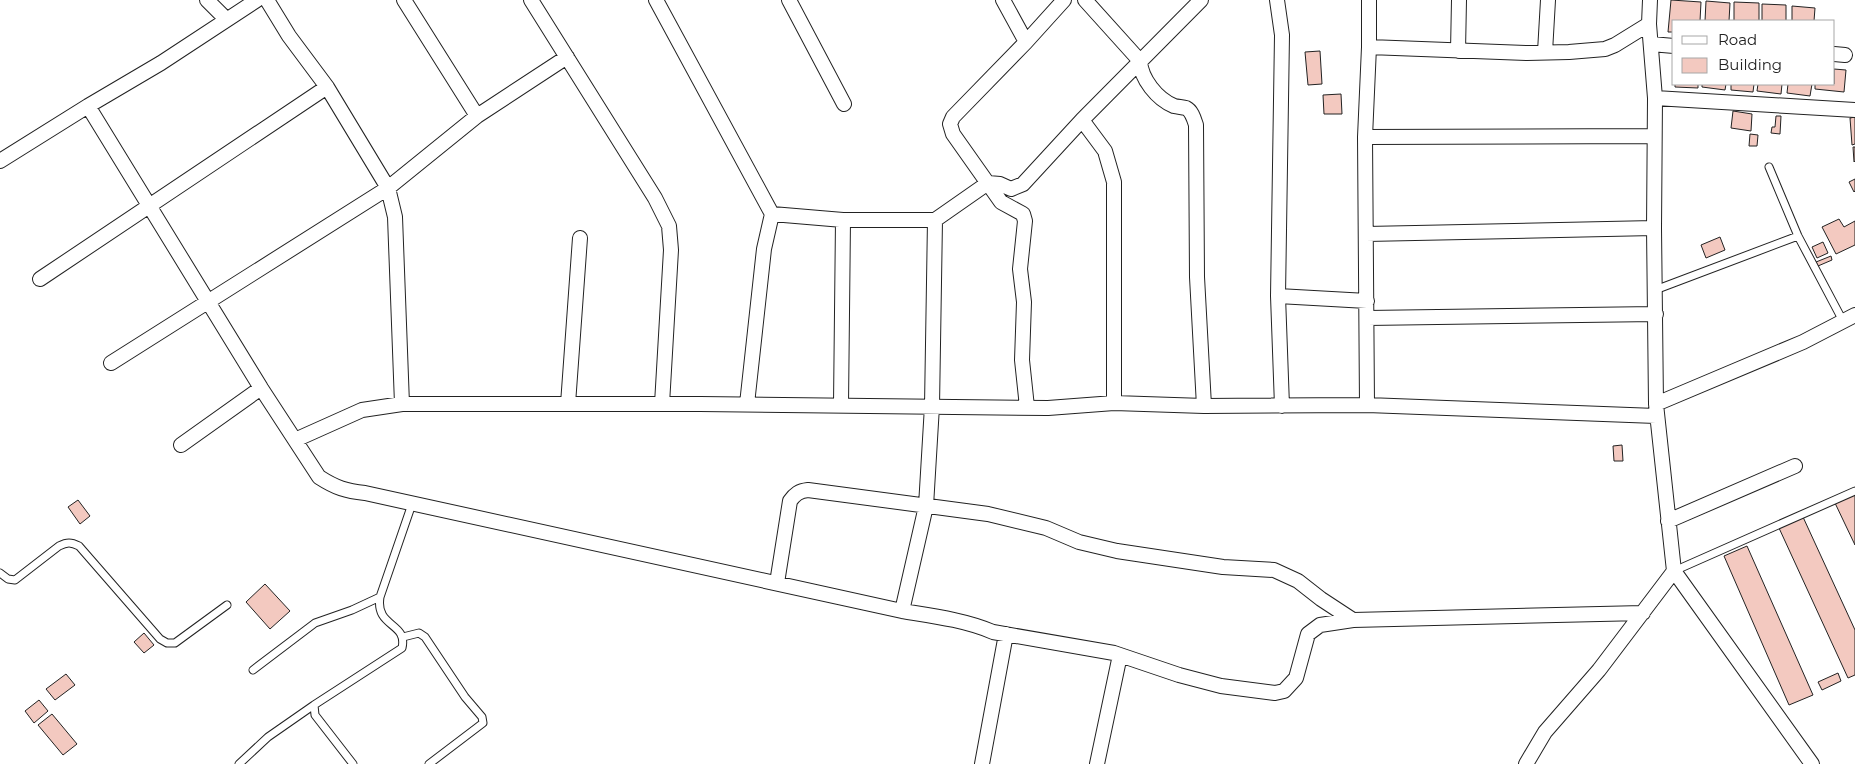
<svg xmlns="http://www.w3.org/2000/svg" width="1855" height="764" viewBox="0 0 1855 764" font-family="Montserrat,sans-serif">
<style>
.building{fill:#f3c9c0;stroke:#222}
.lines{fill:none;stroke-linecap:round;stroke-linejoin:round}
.service-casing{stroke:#222;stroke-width:9}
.minor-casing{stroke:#222;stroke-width:16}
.service{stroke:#fff;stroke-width:7}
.minor{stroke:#fff;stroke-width:14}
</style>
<rect width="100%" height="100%" fill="#fff"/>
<path class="building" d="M1671,0L1701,2L1700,21H1674V32H1668Z
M1706,1L1730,3L1729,21H1705Z
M1734,2L1759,3V21H1734Z
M1762,4L1786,5V21H1762Z
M1792,6L1815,8L1814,21H1792Z
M1320,51L1322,84L1308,85L1305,52Z
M1834,69L1846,70L1844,92L1815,89V84H1834Z
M1675,84H1698V88L1675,87Z
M1702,84H1726L1725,90L1702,87Z
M1731,84H1754L1753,92L1731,90Z
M1758,84H1782L1781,94L1757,91Z
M1788,84H1812L1810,96L1787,93Z
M1341,94L1342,114H1324L1323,95Z
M1733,111L1752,114L1751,131L1731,128Z
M1776,116H1781L1780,134L1771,133L1772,127H1775Z
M1855,117V144L1852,145L1850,118Z
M1750,134L1758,135L1757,146H1749Z
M1853,147H1855V161L1854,162Z
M1855,179V191L1854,192L1849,182Z
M1839,219L1844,227L1855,221V245L1836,254L1822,227Z
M1720,237L1725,250L1706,258L1701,245Z
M1823,242L1828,253L1817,258L1812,247Z
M1831,256L1832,260L1818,266L1816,262Z
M1622,445L1623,461H1614L1613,446Z
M1855,493V545L1835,503Z
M78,500L90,516L80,524L68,507Z
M1803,517L1855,630V675L1848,678L1779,528Z
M1747,546L1813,695L1789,705L1724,556Z
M265,584L290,611L270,629L246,602Z
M144,633L154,645L144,653L134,642Z
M1838,673L1841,681L1822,690L1818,682Z
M66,674L75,685L55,700L46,689Z
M39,700L48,711L34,723L25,711Z
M52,714L77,744L63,755L38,725Z"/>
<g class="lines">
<g class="service-casing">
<path id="service" d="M1769,167L1798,236L1843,321
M1655,290L1798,236
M1674,571L1855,491
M0,573L8,579L15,580L59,546C67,542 71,542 79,546L160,639L167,643H175L227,605
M403,637L419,633L425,637L465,697L482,717L483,723L429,764
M253,670L315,623L352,610L380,597
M239,764L268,737L314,705
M353,764L315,715L314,705L402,648C408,622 375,628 380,597L412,504"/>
</g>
<g class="minor-casing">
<path id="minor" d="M207,0L226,19
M267,0L289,36L327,87L388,188L395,217L402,404
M404,0L477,116
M531,0L655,198L669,226L671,250L662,404
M656,0L772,214L843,220H935L932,406L926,506L902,611
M789,0L844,104
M1003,0L1026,42
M1085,0L1140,61C1141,79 1157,99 1174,106C1178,107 1183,107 1186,108C1192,111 1194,119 1196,125L1197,277L1204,406
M1277,0L1282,35L1278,296L1282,406
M1650,0L1649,24L1655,98L1654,228L1656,404L1674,571L1812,764
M1651,44L1674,46
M1369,47L1527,53L1569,52L1605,49L1615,45L1649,24
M1458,51L1459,0
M1545,52L1548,0
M1834,54L1845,55
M1655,98L1855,110
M88,106L261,388L319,477C336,488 346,491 365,493L902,611C933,616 965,620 993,632L1114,653L1179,675L1221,686L1275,693L1284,691L1296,678L1308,634L1320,625L1353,620L1643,613
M1082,120L1105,151L1114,182V403
M1365,137L1654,136
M0,161L88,106L161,63L257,0
M935,220L988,183L1000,184L1011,189L1023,184L1082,120L1201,0
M1366,234L1654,228
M40,279L327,87
M1278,296L1367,301
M1367,318L1656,314
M111,363L388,188L477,116L567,57
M568,404L580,238
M747,404L764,249L772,214
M1656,404L1803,342L1855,315
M841,405L843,220
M1367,405L1365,137L1369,47V0
M1027,407L1022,360L1024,302L1020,269L1025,221L1023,214L1001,202L953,134L950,124L953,117L1026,42L1064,0
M295,440L362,410L402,404H700L1048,408L1114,403L1204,406L1367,405L1656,416
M181,445L261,388
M1668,521L1795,466
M777,583L790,501C795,494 799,491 808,490L988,514L1046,528L1079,542L1117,551L1223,567L1274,570L1298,581L1321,599L1353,620
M982,764L1006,634
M1097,764L1120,655
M1526,764L1545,732L1599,670L1674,571"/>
</g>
<use href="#service" class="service"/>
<use href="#minor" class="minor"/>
</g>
<rect x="1672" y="20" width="162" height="65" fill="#ffffff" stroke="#a7a7a7"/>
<rect x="1682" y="36" width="25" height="8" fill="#ffffff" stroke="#a7a7a7"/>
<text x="1718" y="45" font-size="15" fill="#222222">Road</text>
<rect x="1682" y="58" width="25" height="15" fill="#f3c9c0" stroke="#a7a7a7"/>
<text x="1718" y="70" font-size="15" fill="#222222">Building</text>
</svg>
